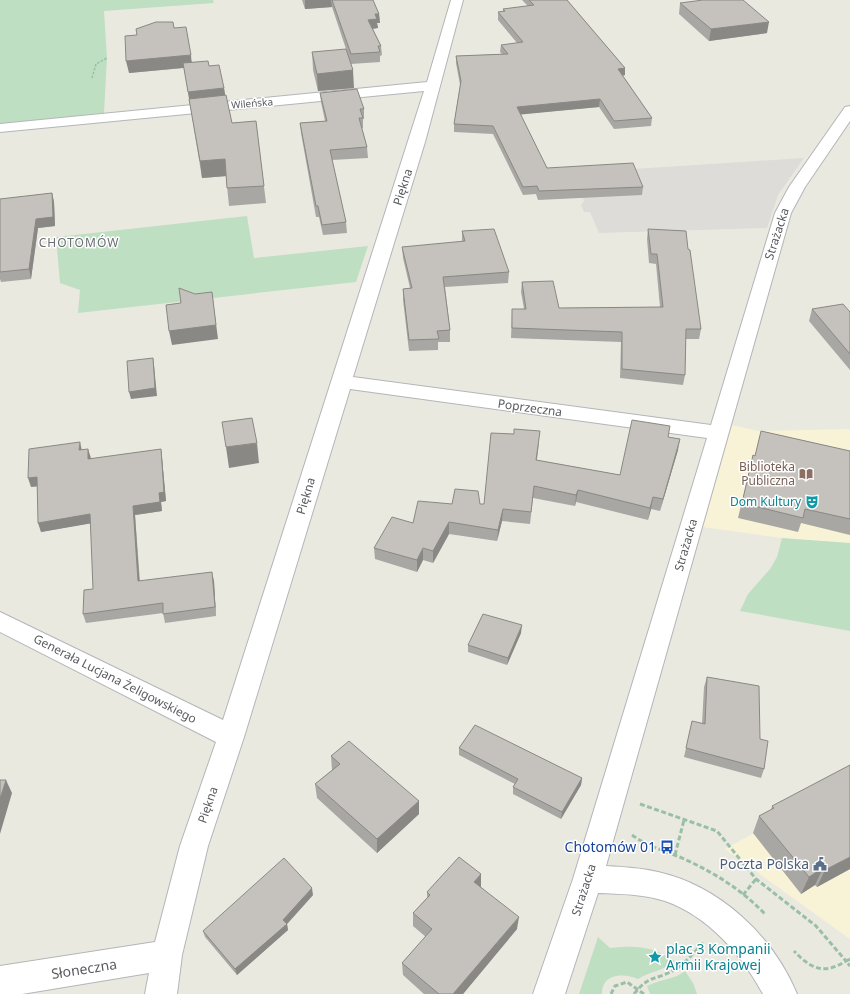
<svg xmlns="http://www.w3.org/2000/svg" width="850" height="994" viewBox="0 0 850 994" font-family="'Noto Sans',sans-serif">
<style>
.commercial{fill:#f8f3d7}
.industrial{fill:#dddcd8}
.green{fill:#bfdfc2}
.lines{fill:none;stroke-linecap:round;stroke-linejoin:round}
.minor-casing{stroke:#b3b5b9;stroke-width:2}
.path-far1{stroke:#9abfa7;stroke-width:1.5;stroke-dasharray:2.5 1.5;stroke-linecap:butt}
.path{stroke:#9abfa7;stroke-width:3;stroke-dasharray:5 2.5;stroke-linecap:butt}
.minor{fill:#fff;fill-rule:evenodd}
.wall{fill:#a9a7a3}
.shaded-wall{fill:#8a8884}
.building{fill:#c5c2bd;stroke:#8a8884}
.labels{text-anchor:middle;stroke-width:3;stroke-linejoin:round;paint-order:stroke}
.far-street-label{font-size:10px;fill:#595b5f;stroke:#fff}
.street-label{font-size:12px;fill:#595b5f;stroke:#fff}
.far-quarter-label{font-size:12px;letter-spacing:1px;fill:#6a6d71;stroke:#fff}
.education-label{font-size:12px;fill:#785e54;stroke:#fff;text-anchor:end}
.culture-label{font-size:12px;fill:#0d838f;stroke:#fff;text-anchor:end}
.near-transit-label{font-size:14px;fill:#164399;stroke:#fff;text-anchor:end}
.near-service-label{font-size:14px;fill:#4e5e75;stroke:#fff;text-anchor:end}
.near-culture-label{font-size:14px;fill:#0d838f;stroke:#fff;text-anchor:start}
.near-street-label{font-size:14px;fill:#595b5f;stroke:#fff}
</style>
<rect width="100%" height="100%" fill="#eae9e0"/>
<path class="commercial" d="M732,425L758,431L850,429V543L797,540L703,527Z
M850,776V939L725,849L767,826Z"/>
<path class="industrial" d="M804,158L778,195L767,228L599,233L590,212H584L581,205L584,201L572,173Z"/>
<path class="green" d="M0,0H213L214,3L104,11L107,58L104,113L0,124Z
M247,216L254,258L368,246L356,282L78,313L80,290L60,283L56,237Z
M782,538L850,543V631L740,611L748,594L770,569L777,557Z
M598,937L610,948C637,945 652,946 675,961C668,969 649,972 638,979C624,973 602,973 602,994H579Z
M685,971L693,983L697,994H650L647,986C660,979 674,980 685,971Z"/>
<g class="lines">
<g class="minor-casing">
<path id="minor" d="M451,0H463L425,142L353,377L711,425L775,213L789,187L845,107L850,106V121L805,187L791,213L606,866C623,867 641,868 658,872C720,886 773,936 797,994H763C742,955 708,916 665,901C644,894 620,894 598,893L565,994H533L573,879L707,438L350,389L244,737L208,846L182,955L177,994H145L149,973L22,994H0V966L155,942L180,846L216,742L0,632V612L223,720L424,91L0,132V124L427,82Z"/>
</g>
<path class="path-far1" d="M92,78L96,64L107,58"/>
<path class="path" d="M640,804L717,831L756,879L816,926L846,961C824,975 811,969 794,951
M632,835C647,846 665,851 682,858C713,872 741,889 765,914
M675,855L684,820
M743,895L756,879
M850,959L846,961L850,966
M611,994L615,986L627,982L644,994
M634,994C650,974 655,981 674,970C685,964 695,951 704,942"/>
<use href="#minor" class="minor"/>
</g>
<path class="wall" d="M302,0H373L379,14L380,23H377L378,28L373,29L381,46L382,55L380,56V62L351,64L332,7L305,9Z
M522,0H567L625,68V75L623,76L652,118L651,126L614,129L599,107L520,114L547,168L643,187L642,195L538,200L536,194L523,195L493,134L454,132V124L460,85L456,63V56L502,54L500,52L501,45L517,43L498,20V12H503V9L528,6Z
M680,3L767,33L709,41L679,14Z
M174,28L192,62L209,66L224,88L225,95L232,123L256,121L266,203L229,206L226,176L202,178L184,68L129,73L137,35Z
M312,52L354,88L318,91L313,70Z
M320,93L364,109V119H363V128H362L367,147L368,158L332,160L346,222L347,233L323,235L319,217H316L301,133L300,123L325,121L321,102Z
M52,193L54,202L55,226L38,228L31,279L1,282L0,279V199Z
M648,229L701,329L699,339H686L685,375L683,385L620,378L621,342L511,338L512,309H524L521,292L522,282L559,308L660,307L656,264L649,263L647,239Z
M462,231L509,272L508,283L445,287L450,330V342H438V350L409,351L403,300V289L410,288L403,258L402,247L462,242Z
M812,309L850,312V370L809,321Z
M761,431L850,451V535L801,523L798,532L738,518L753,455L755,456Z
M668,437L678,450L660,511L651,509L648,520L576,502L575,506L533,498L530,524L502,521L497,541L449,534L433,563L423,560L417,572L375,559L374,548L413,523L452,504H484L539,443L537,460L620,475Z
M161,449L162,458L166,501L161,502L162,511L135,515L140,581H214L216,616L165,623L163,613L86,623L83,614L93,589L91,523L41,532L37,486L31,487L82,450L91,459Z
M521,633L507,665L468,652V645Z
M707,677L760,739L764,769L761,778L684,757L692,721L702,724L704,687Z
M459,748L582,778L581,785L561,819L513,794V787L515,784L459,755Z
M331,756L419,801V814L377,853L317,798L315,784L332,770Z
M772,806L850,869L817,887L815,885L801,894L753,833L759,816L771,810Z
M481,887L517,929L463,994H424L403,975L402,963L426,937L413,926V913L427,898V892Z
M313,895L287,924L288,930L237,975L205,937L203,931Z"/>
<path class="shaded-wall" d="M305,0H331L332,7L305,9Z
M375,14H379L380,23H377L378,28L369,29L368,20Z
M769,22L767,33L709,41L711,29Z
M191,55L192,67L129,73L126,61Z
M625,68V75L617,76L618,69Z
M353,70L354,88L318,91L317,74Z
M224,88L226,100L190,104L188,92Z
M600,99L599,107L516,115L517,107Z
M225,159L227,176L202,178L200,161Z
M52,193L54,202L55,226L38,228L31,279L29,269L36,219Z
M212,292L218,339L172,345L169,331Z
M153,358L154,365L157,396L131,399L129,392Z
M680,439L678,450L660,511L663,499Z
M80,442L82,451L79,450Z
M257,443L259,463L229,468L226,447Z
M88,449L91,458V468L88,459Z
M161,449L162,458L166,501L161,502L162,511L135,515L140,591L138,581L133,506L159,493Z
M37,477L40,486L31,487L28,478Z
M578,490L576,502L575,506L576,495Z
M653,497L651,509L648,520L650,508Z
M503,509L502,521L497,541L498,530Z
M90,514L93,523L41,532L38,523Z
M449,522V534L433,563V551Z
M423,548V560L417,572V560Z
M212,572L214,581L216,616L215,607Z
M522,625L521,633L507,665L508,658Z
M582,778L581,785L561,819L562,812Z
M6,780L12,793L0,834V799Z
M419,801V814L377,853V839Z
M850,857V869L817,887L825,870Z
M823,868L815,885L801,894L809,877Z
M481,874V888L474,882Z
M312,888L313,895L287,924L288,930L237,975L235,969L283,920Z
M519,917L517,929L463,994H453Z"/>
<path class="building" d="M332,0H373L379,14H375L377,19L368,20L381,46H378L380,52L351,54Z
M529,0H567L625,68L618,69L652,118L614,121L600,99L517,107L547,168L633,163L643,187L539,191L537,186L523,187L493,126L454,124L461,81L456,56L508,54L501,45L523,42L498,12L505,11L503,9L534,5Z
M703,0H743L769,22L711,29L680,3Z
M156,22H173L174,28L186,27L191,55L126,61L125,36L137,35L136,29Z
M346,49L353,70L317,74L312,52Z
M208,61L209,66L219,65L224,88L188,92L183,63Z
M357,89L364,109H360L363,118H359L367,147L330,150L346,222L322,225L318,206H316L300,123L327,121L320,93Z
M226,95L232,123L256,121L264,186L227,188L225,159L200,161L189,99Z
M52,193L53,217L36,219L29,269L0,272V199Z
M494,229L509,272L443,277L450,330L437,331L439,339L409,340L403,289L412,288L402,247L465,241L462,231Z
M648,229L686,231L688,249L690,250L701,329H686L685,375L622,369V332L512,328V309H526L522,282L553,281L559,308L663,307L657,254H651Z
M179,288L195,294L212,292L216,325L169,331L166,305L181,303Z
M843,304L850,312V354L812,309Z
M153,358L155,388L129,392L127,361Z
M252,418L257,443L226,447L222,422Z
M632,420L670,426L668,437L680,439L663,499L653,497L650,508L578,490L576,495L534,486L531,512L503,509L498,530L449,522L433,551L423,548L417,560L374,548L392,517L413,523L418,501L452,504L455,489L478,491L480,504H484L491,433L514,434V429L540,431L536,460L620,475Z
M761,431L850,451V519L805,509L803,518L742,503L753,455L755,456Z
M80,442L79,450L88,449V459L161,449L164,492L159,493L160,502L133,506L138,581L212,572L215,607L163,614V603L83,614L84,590L93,589L90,514L38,523L37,477L28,478L29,449Z
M483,614L522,625L508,658L468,645Z
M707,677L759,686L760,739L768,741L764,769L686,748L692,721L705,724Z
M475,725L582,778L562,812L513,787L518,779L459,748Z
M349,741L419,801L377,839L315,784L340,764L331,756Z
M850,765V857L825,870L823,868L809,877L759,816L774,808L772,806Z
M0,780H6L0,799Z
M459,857L481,874L474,882L519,917L453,994H439L402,963L432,929L413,913L430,895L427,892Z
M284,858L312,888L283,920L287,924L235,969L203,931Z"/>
<defs>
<g id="library-bare" transform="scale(1.08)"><path d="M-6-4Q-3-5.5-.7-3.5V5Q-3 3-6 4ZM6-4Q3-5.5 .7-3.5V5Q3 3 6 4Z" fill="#8d6e63" stroke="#fff" stroke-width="2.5" paint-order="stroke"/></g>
<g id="theatre-bare" transform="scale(1.08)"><path d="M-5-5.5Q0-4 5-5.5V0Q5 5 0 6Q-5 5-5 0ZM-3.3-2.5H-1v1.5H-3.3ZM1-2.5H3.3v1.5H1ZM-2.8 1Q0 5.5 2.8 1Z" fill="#0f9aa8" stroke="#fff" stroke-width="2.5" paint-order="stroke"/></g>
<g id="bus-bare" transform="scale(1.08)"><path d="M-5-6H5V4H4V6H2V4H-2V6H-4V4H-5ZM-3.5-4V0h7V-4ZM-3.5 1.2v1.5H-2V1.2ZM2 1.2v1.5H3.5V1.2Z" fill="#1a4fb4" stroke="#fff" stroke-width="2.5" paint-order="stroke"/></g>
<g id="civic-bare" transform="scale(1.08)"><path d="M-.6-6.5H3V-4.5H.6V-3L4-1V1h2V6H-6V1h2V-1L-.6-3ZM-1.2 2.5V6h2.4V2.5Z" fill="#5c6f8a" stroke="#fff" stroke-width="2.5" paint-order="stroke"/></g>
<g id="sight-bare" transform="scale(1.08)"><path d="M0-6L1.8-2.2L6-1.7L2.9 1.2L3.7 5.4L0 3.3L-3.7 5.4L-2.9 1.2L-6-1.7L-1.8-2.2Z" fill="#0f9aa8" stroke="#fff" stroke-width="2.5" paint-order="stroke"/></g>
</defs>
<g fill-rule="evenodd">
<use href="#library-bare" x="806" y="474"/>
<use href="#theatre-bare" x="812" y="502"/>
<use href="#bus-bare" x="667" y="847"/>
<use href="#civic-bare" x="820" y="864"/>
<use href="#sight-bare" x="655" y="957"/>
</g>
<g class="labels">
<g class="far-street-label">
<text transform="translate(252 103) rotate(-5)" y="4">Wileńska</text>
</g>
<g class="street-label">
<text transform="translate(403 187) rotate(-72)" y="4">Piękna</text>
<text transform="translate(777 234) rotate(-72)" y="4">Strażacka</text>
<text transform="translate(530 408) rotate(8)" y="4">Poprzeczna</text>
<text transform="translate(306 496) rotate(-73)" y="4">Piękna</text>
<text transform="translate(686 545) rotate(-74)" y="4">Strażacka</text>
<text transform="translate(115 679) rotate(27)" y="4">Generała Lucjana Żeligowskiego</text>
<text transform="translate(208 805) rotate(-71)" y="4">Piękna</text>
<text transform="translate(584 890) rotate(-72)" y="4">Strażacka</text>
</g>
<g class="far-quarter-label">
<text x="79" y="247">CHOTOMÓW</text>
</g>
<g class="education-label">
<text x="795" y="471">Biblioteka<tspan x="795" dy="14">Publiczna</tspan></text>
</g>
<g class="culture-label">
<text x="801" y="506">Dom Kultury</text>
</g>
<g class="near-transit-label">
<text x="656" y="852">Chotomów 01</text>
</g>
<g class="near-service-label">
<text x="809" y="869">Poczta Polska</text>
</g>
<g class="near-culture-label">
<text x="666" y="954">plac 3 Kompanii<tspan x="666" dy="16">Armii Krajowej</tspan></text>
</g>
<g class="near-street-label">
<text transform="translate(84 969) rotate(-9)" y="5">Słoneczna</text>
</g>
</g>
</svg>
